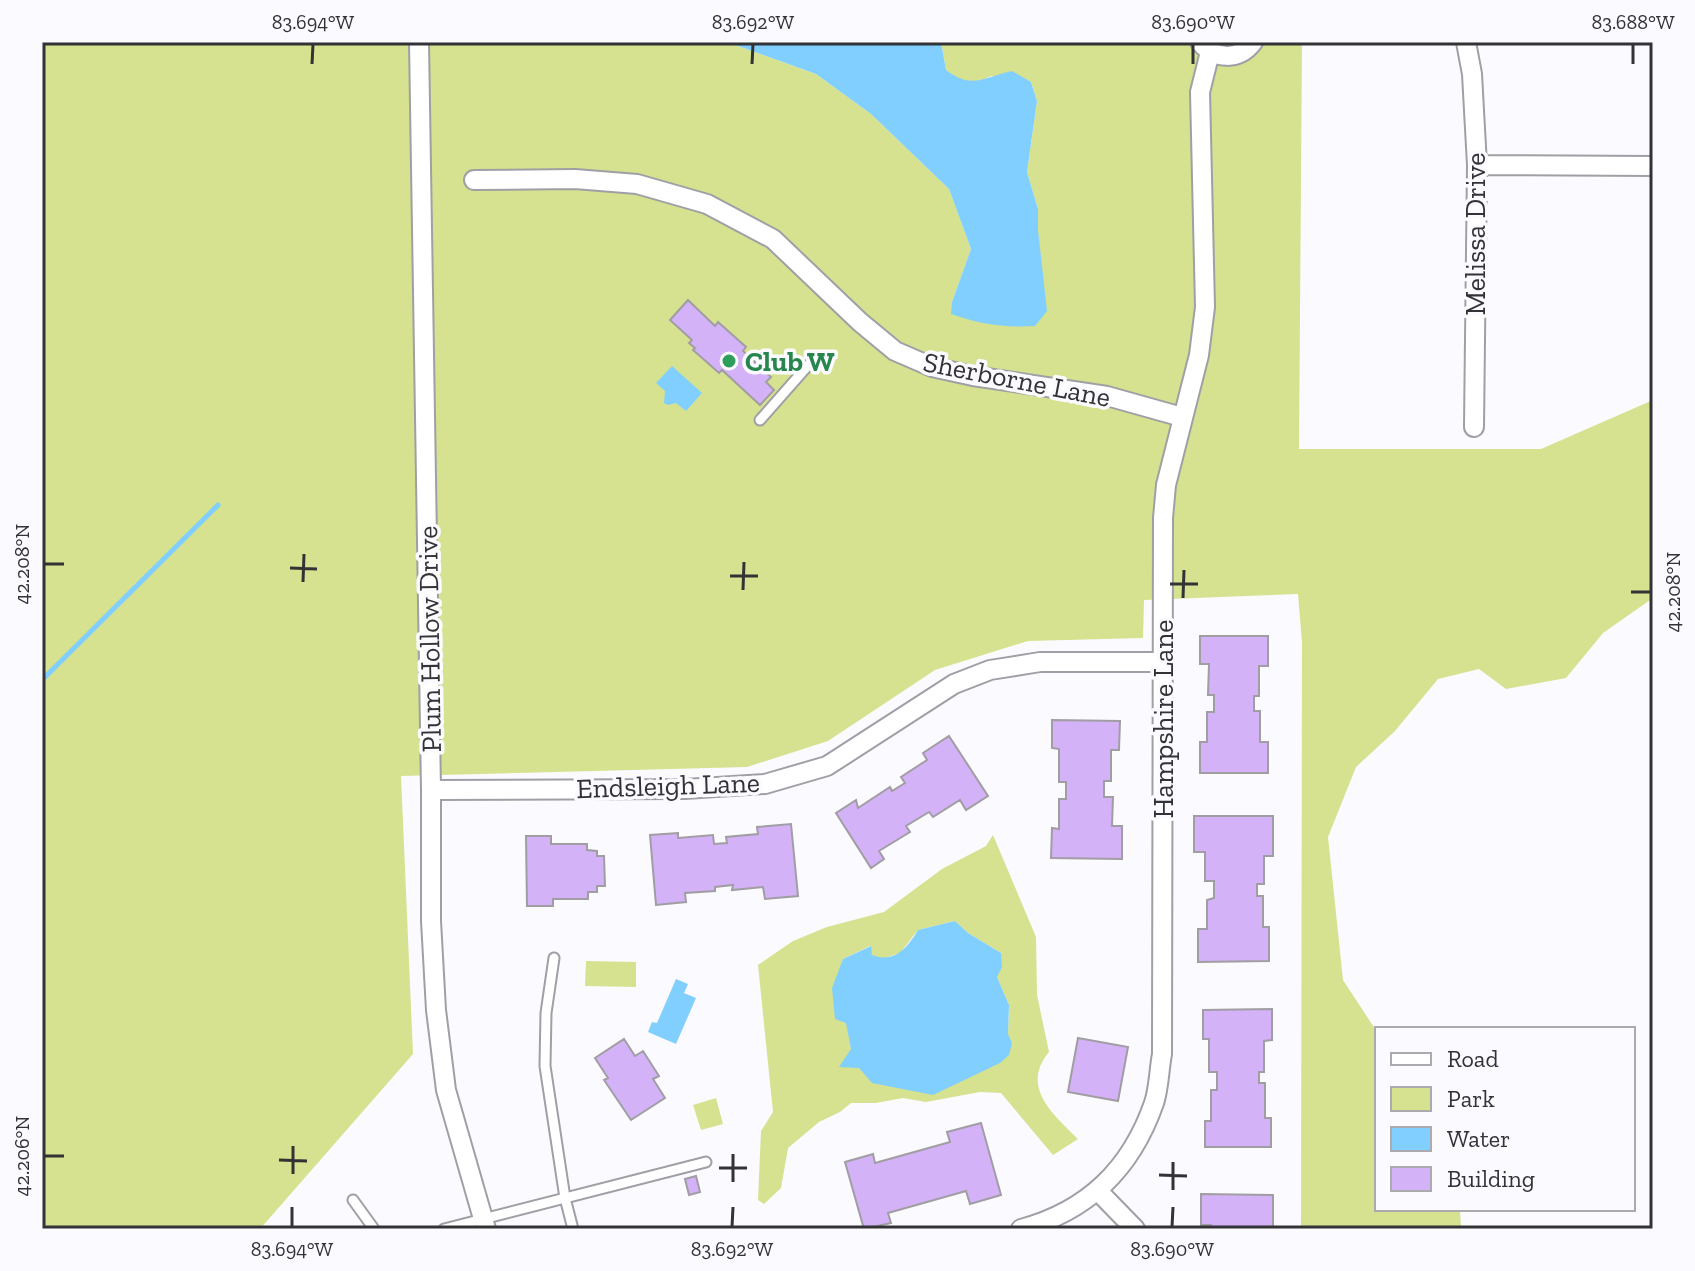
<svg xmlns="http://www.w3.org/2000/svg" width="1695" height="1271" viewBox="0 0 1695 1271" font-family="'Zilla Slab',serif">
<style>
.green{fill:#d6e28f;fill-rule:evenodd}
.water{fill:#81cffe}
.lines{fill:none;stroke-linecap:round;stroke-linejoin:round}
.stream{stroke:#81cffe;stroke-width:5}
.building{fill:#d4b2f8;stroke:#a09da3;stroke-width:2}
.lane-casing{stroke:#9fa0a6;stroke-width:13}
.street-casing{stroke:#9fa0a6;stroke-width:22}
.lane{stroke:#fff;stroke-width:9}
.street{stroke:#fff;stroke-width:18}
.ticks{fill:none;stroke:#333336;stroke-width:3}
.leisure-dot{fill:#2e9e5b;stroke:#fafaff;stroke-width:3}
.labels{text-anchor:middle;stroke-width:7;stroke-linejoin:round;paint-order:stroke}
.street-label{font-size:28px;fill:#333336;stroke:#fafaff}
.leisure-label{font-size:28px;font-weight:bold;fill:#27864d;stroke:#fafaff;text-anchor:start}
.neatline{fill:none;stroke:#333336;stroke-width:3}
.ticks-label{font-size:20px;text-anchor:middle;fill:#333336}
</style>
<rect width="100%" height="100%" fill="#fafaff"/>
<path class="green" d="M42,42H727L816,74L871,114L949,189L971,249L952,302L1038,230V209L1027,172L1037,101L1031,82L991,76L977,83L959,80L946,70L941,42H1302L1299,449H1541L1653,400V598L1603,633L1566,678L1506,689L1479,669L1438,679L1395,731L1356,767L1328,837L1343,980L1377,1032V1209H1460L1461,1229H1301L1302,642L1298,594L1144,600L1143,638L1028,641L935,670L828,741L747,767L401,776L413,1054L260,1229H42Z
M993,835L1036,937L1037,995L1049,1052C1020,1087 1053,1114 1078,1139L1053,1155L1001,1093L980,1092L926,1102L903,1098L876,1103H851L840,1112L819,1122L788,1148L781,1188L764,1204L758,1200L761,1131L773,1112L758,965L793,941L827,927L884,912L942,869L986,846ZM955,921L968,933L1001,953L997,977L1009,1005L1008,1034L851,1049L839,972L843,959L870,946L872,956L882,959L900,953L918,930Z
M586,961L636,962V987L585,986Z
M716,1098L723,1124L701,1130L693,1105Z"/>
<path class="water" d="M727,42H941L946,70C972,90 984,77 1012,71L1031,82L1037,101L1027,172L1038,209V230L1047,311L1035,326C1005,328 979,324 951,314L952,302L971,249L949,189L871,114L816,74Z
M672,366L702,393L686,411L676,403L668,405L664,403L665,391L656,383Z
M955,921L968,933L1001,953L1002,967L997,977L1009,1005L1008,1034L1012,1043L1009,1055L1000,1063L933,1095L872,1083L859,1068L839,1067L851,1049L846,1023L835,1019L832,988L843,959L871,946L872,955C894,964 908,947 918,930Z
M676,979L688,984L684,993L696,998L676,1044L648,1032L652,1022L657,1023Z"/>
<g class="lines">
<path class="stream" d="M42,680L218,505"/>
</g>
<path class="building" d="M688,300L715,326L718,322L746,347L743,351L771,377L766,382L774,390L760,405L722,370L719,373L693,350L695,348L689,343L692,340L670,320Z
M1200,636H1268V666H1259V696H1254V711H1260V742H1268V773H1200V742H1207V712H1214V695H1208L1209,664H1200Z
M1052,720L1120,721L1119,750H1111V781H1104V797H1113L1112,826H1122V859L1051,858L1052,828L1059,829V799H1066V782H1059V749L1052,748Z
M949,736L988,796L966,810L960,800L933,817L929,812L906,826L910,832L879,851L884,859L871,868L836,813L856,800L858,808L890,787L892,791L905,783L901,777L927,760L923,753Z
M1194,816H1273V856H1264V884H1257V896H1263V927H1269V961L1198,962V929H1207V900L1214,898V881H1205V852H1194Z
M791,824L798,896L765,899L763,887L732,890L733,885L715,887V891L685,893L686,902L656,905L650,835L678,833V838L713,835L714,844L727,843L726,837L758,834L757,827Z
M526,836H551V844H587V850L597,851V856H604L605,886H597V892H588V899H553V906H527Z
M1272,1009V1040L1264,1041V1072H1259V1083H1265V1118H1271V1147H1205V1121H1211V1090H1217V1072H1209V1039H1203V1010Z
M1078,1038L1128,1047L1118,1101L1068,1092Z
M624,1039L635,1056L643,1051L659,1076L653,1079L665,1098L631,1120L604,1080L608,1078L595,1058Z
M981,1123L1001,1195L970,1204L966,1191L888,1213L891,1223L864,1229L845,1162L873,1154L875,1163L950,1142L947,1132Z
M696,1176L700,1192L689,1195L685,1179Z
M1201,1194L1273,1195V1228L1211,1229V1225H1201Z"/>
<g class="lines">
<g class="lane-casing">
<path id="lane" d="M760,420L812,361
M554,958L546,1013L545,1066L565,1198L573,1229
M353,1200L374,1229
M444,1229L706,1162"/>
</g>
<g class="street-casing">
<path id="street" d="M419,42L431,790V921L436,1010L446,1090L486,1229
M1200,42C1215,60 1239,61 1253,42
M1466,42L1472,74L1477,165L1474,427
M1477,165L1653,166
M474,180L575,179L637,184L707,204L773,239L860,322L895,351L932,367L973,376L1107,396L1182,417
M431,790L685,789L765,784L827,766L954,684L990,670L1040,662H1163
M1098,1191L1135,1229
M1021,1229C1088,1211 1131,1169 1154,1103C1159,1088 1159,1070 1162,1054L1163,518L1166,485L1199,355L1205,307L1200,92L1210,52"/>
</g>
<use href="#lane" class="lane"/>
<use href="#street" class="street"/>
</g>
<path class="ticks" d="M312,64L313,44M752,64L753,44M1193,64V44M1633,64V44M44,564H64M290,568L317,569M730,576H758M303,582L304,554M1170,584H1198M743,590L744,562M1631,592H1651M1183,598L1184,570M44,1156H64M279,1160L307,1161M719,1168H747M293,1174V1146M1159,1175L1187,1176M733,1182V1154M1173,1190V1162M292,1227V1207M732,1227L733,1207M1172,1227L1173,1207"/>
<circle class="leisure-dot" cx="729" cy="361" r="8"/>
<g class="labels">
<g class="street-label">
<text transform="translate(1475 234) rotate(-90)" y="10">Melissa Drive</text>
<text transform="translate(1017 379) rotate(11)" y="10">Sherborne Lane</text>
<text transform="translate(429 639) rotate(-91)" y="10">Plum Hollow Drive</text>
<text transform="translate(1163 719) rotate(-90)" y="10">Hampshire Lane</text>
<text transform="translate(668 785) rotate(-2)" y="10">Endsleigh Lane</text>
</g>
<g class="leisure-label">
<text x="745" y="371">Club W</text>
</g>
</g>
<rect width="1695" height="1271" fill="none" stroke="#fafaff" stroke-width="88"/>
<rect x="1375" y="1027" width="260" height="184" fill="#fafaff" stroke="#aaaaaf" stroke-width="2"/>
<rect x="1391" y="1053" width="40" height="12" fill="#ffffff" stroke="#aaaaaf" stroke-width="2"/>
<text x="1447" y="1067" font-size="24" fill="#333336">Road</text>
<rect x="1391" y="1087" width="40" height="24" fill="#d6e28f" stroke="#aaaaaf" stroke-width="2"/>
<text x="1447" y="1107" font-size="24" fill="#333336">Park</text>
<rect x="1391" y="1127" width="40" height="24" fill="#81cffe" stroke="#aaaaaf" stroke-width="2"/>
<text x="1447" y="1147" font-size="24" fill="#333336">Water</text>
<rect x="1391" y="1167" width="40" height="24" fill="#d4b2f8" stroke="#aaaaaf" stroke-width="2"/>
<text x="1447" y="1187" font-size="24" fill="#333336">Building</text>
<rect x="44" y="44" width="1607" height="1183" class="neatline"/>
<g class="ticks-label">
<text x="313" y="29">83.694°W</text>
<text x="753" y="29">83.692°W</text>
<text x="1193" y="29">83.690°W</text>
<text x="1633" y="29">83.688°W</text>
<text transform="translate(22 564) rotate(-90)" y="7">42.208°N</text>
<text transform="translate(1673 592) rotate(-90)" y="7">42.208°N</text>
<text transform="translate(22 1156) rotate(-90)" y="7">42.206°N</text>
<text x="292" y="1256">83.694°W</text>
<text x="732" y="1256">83.692°W</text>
<text x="1172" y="1256">83.690°W</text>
</g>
</svg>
